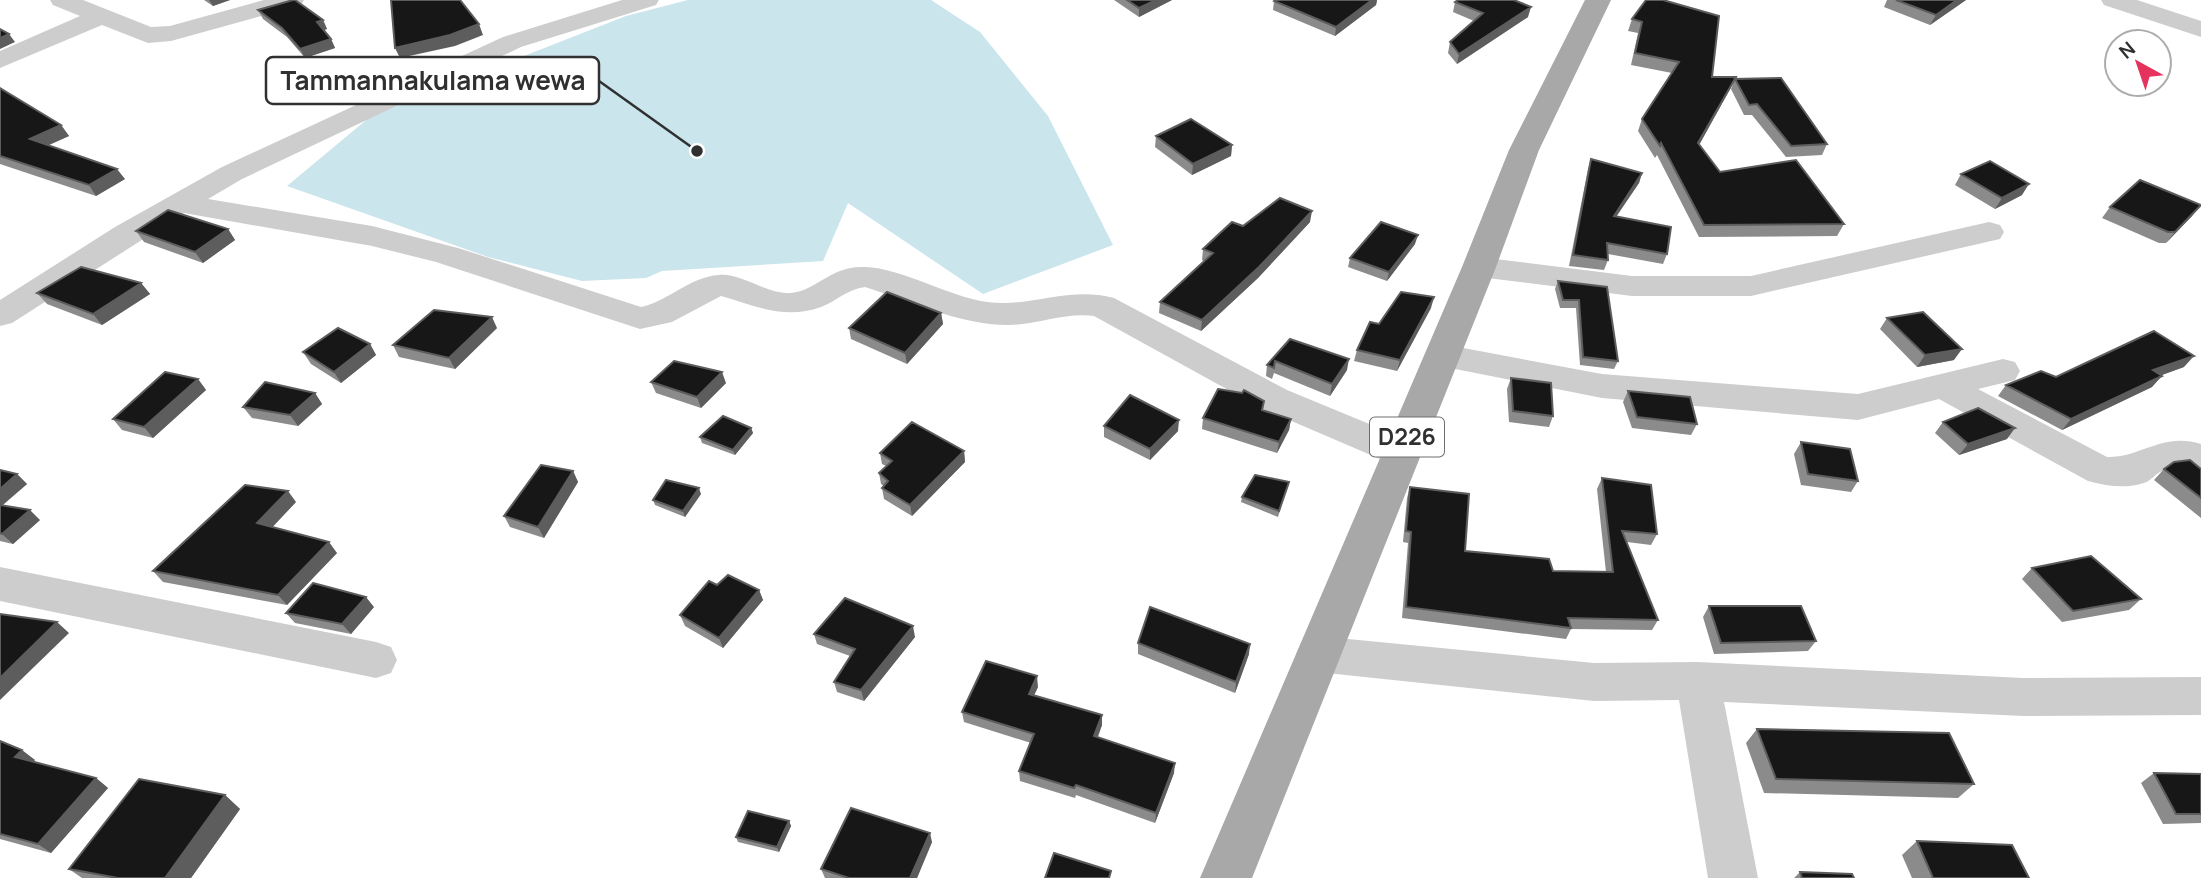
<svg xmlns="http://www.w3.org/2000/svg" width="2201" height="878" viewBox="0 0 2201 878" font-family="Manrope,sans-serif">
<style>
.water{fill:#cae5ec}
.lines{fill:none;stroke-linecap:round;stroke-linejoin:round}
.street{fill:#cdcdcd;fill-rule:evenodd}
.primary{fill:#a8a8a8;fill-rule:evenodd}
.wall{fill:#8b8b8b}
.shaded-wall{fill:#5d5d5d}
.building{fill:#171717;stroke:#5d5d5d;stroke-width:2}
.labels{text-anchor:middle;stroke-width:7;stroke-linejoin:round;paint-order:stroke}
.shield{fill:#fff;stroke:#6e6e6e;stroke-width:2}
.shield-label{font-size:23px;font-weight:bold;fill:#303030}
.leader{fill:none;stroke:#303030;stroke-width:2.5}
.callout-dot{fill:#303030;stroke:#fff;stroke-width:2.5}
.callout{fill:#fff;stroke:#303030;stroke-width:2.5}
.callout-label{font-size:26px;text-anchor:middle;font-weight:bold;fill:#303030}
</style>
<rect width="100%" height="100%" fill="#fff"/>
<path class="water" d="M688,0H931L980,32L1048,116L1113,245L983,294L848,203L823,261L662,271L646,278L582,281L488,257L287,186L371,116L626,16Z"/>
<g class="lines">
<path class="street" d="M50,0H83L151,27L170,26L264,0H304L301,5L171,41L148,43L102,25L0,68V51L80,16L53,5Z
M622,0H659L656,5L521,47L242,179L208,199L372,226L458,248L641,307C669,301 689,277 719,275C743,273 767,295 791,293C818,290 831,265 865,267C902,268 949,297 987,302C1032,308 1067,286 1114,298L1287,390L1413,442L1419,452L1413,462L1400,466L1387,462L1261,408L1094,316C1065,312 1037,325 1008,325C960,325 910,301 865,287C847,289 837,301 821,307C785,320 756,306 721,296L672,322L640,329L436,262L372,246L184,213L12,323L0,326V300L115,227L222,167L503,37Z
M2101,0H2137L2201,21V37L2104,5Z
M1989,222L2000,225L2004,232L2000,239L1751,296H1632L1479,277L1468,274L1463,267L1468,260L1479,257L1632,276H1751Z
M1442,344L1602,374L1858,394L2003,359L2015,362L2020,371L2015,380L1978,389L2107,457C2141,458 2162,432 2201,444V473C2189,469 2174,466 2162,471C2155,474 2151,481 2144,483C2126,489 2105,486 2088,481L1939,399L1858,420L1602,398L1430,364L1425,356L1430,348Z
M0,567L376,642L391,647L397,660L391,673L376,678L0,601Z
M1317,636L1594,663L1698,662L2023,678L2201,677V715L2023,716L1724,702L1758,878H1708L1679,700L1594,701L1317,672L1302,667L1296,654L1302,641Z"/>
<path class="primary" d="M1585,0H1611L1539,150L1496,267L1252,878H1200L1462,267L1509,150Z"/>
</g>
<path class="wall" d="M204,0H230L213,6Z
M1114,0H1172L1139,17Z
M1275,0H1377L1376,5L1335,36L1273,10L1274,1Z
M1646,0L1712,77H1736L1730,89L1699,145L1720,172L1844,224L1837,236L1699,237L1657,155L1655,158L1638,131L1642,119L1672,73L1631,65L1638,33L1628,31L1632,19Z
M1887,0H1966L1930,25L1884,7Z
M1455,2L1528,17L1457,64L1448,53L1450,42L1474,21L1453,12Z
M258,10L323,20L327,29L323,30L331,39L335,48L305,58L287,37L263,19Z
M1735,79L1827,144L1822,155L1786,157L1752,115H1744L1731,89Z
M0,88L61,125L69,136L48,145L125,179L96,196L0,164Z
M1156,136L1232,145L1231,156L1192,175L1155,147Z
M1591,159L1642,173L1639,183L1616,216L1667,254L1663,264L1608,254V260L1604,270L1569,266L1588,169Z
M1961,174L2022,195L1995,209L1955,185Z
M2110,207L2192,216L2166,243H2159L2102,218Z
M1310,222L1258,278L1201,331L1159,313L1160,302L1204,261L1202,260L1203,249L1243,226Z
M228,229L235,240L203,263L144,242L136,231Z
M1415,244L1387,281L1348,267L1350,258Z
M1558,281L1607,287L1618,361L1614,369L1580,365L1576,308H1560L1555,289Z
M141,283L150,294L102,325L47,304L37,293Z
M1431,308L1397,371L1354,361L1357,350Z
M941,313L943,324L907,364L851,339L849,328Z
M1887,318L1954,360L1917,367L1880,329Z
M497,328L455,369L399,357L393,345Z
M1290,339L1347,370L1330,396L1274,373L1272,379L1266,376L1267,365Z
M370,344L376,355L341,383L311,364L303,352Z
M2184,367L2161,375L2152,387L2062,430L1998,396L2006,385L2056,377Z
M1511,378L1553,416L1549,427L1509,422L1507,389Z
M198,379L206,390L153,438L122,430L113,419Z
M651,382L726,383L701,408L656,393Z
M1628,391L1697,424L1691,435L1632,428L1623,402Z
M315,393L322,404L298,426L252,418L243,407Z
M1264,401L1263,410L1291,419L1289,430L1277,453L1202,429L1203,418Z
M1943,422L2007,439L1959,455L1935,433Z
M1104,426L1178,431L1150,460L1104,437Z
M751,428L753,433L735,455L702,443L700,437Z
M1801,442L1858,481L1851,492L1801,485L1794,454Z
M964,451L965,462L912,516L884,499L882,488L884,486L881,484L879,473L886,466L882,464L880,453Z
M2164,469H2201V518L2154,480Z
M0,470L17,474L27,484L3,505L40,520L13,544L0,541Z
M573,471L578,482L544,538L510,527L504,516Z
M1602,478L1657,534L1651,545L1627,542L1658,620L1652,630L1571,629L1566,639L1402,618L1408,543L1403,542L1407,498L1410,487L1465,551L1553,571L1606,572L1597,489Z
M1289,482L1278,517L1241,502L1242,497Z
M701,494L685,517L655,505L653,500Z
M296,502L272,527L337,553L287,605L163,582L153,571Z
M2032,568L2141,599L2129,610L2062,622L2022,579Z
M717,585L759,590L763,600L723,648L685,626L680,615Z
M1709,606L1816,641L1808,651L1714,654L1703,617Z
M374,607L351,634L295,623L286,613Z
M814,634L915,637L864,701L837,692L834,682L850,656L817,644Z
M1138,643L1249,654L1235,693L1138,654Z
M1038,687L1034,695L1102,715V725L1098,737L1174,773L1155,823L1076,795L1075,798L1020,781L1019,771L1031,743L964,722L962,712Z
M1757,729L1974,784L1958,798L1764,793L1746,743Z
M0,741L35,760L33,762L96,778L108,788L51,853L0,839Z
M2154,773L2201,774V823L2163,824L2141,783Z
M225,795L240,809L191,878H82L69,869Z
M789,821L791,826L779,852L738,842L736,837Z
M1917,841L2029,878H1912L1902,855Z
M932,842L917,878H825L821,869Z
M1800,872L1854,878H1794Z"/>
<path class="shaded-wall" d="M209,0H230L213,6Z
M1156,0H1172L1139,17V8Z
M1372,0H1377L1376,5L1335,36L1336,27Z
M1957,0H1966L1930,25L1936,15Z
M1531,7L1528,17L1457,64L1459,54Z
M323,20L327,29L321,31L317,22Z
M479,24L483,35L455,46L400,58L395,48Z
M9,34L15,42L0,49V38Z
M331,39L335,48L305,58L300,49Z
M1736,77L1730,89L1693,156L1698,143Z
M61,125L69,136L38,150L30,139Z
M1232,145L1231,156L1192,175L1193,164Z
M117,169L125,179L96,196L89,185Z
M1642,173L1639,183L1610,226L1614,216Z
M2029,184L2022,195L1995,209L2002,198Z
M2201,205L2192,216L2166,243L2175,232Z
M1312,211L1310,222L1258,278L1201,331L1202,320Z
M228,229L235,240L203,263L195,252Z
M1418,235L1415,244L1387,281L1389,272Z
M141,283L150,294L102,325L93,314Z
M1434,297L1431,308L1397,371L1400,360Z
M941,313L943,324L907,364L905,353Z
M492,317L497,328L455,369L449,358Z
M370,344L376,355L341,383L334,372Z
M1962,349L1954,360L1917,367L1925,355Z
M2194,356L2184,367L2143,382L2153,370Z
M1349,359L1347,370L1330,396L1332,384Z
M722,372L726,383L701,408L697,397Z
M2162,376L2152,387L2062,430L2071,419Z
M198,379L206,390L153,438L144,427Z
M315,393L322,404L298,426L290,415Z
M1291,419L1289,430L1277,453L1279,442Z
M1179,420L1178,431L1150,460V449Z
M751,428L753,433L735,455L733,450Z
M2015,428L2007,439L1959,455L1968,444Z
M964,451L965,462L912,516L910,505Z
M573,471L578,482L544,538L538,527Z
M17,474L27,484L0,507V489Z
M699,488L701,494L685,517L683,511Z
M288,491L296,502L266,534L257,523Z
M30,510L40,520L13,544L2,534Z
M329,542L337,553L287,605L278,595Z
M759,590L763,600L723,648L719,638Z
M366,597L374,607L351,634L342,624Z
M57,622L69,633L0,700V678Z
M913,626L915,637L864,701L861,690Z
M1250,644L1249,654L1235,693L1236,682Z
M1037,676L1038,687L1030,704L1029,694Z
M1102,715V725L1094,746V736Z
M22,750L35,760L28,767L15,757Z
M1175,763L1174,773L1155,823L1156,813Z
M96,778L108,788L51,853L38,844Z
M225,795L240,809L191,878H165Z
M789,821L791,826L779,852L777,847Z
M930,833L932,842L917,878H910Z"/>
<path class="building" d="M293,0H295L323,20L317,22L331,39L300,49L282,28L258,10Z
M391,0H460L479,24L450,35L395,48Z
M1127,0H1156L1139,8Z
M1275,0H1372L1336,27L1274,1Z
M1458,0H1514L1531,7L1459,54L1450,42L1483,13L1455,2Z
M1646,0H1663L1719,16L1712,77H1736L1698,143L1720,172L1796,160L1844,224L1704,225L1661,143L1660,146L1642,119L1679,62L1635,53L1642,22L1632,19Z
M1896,0H1957L1936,15Z
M0,29L9,34L0,38Z
M1781,78L1827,144L1791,146L1757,104L1749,105L1735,79Z
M0,88L61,125L30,139L117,169L89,185L0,156Z
M1191,119L1232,145L1193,164L1156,136Z
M1591,159L1642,173L1614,216L1671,227L1667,254L1607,243L1608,260L1573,255Z
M1990,161L2029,184L2002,198L1961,174Z
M2140,180L2201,205L2175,232H2168L2110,207Z
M1280,198L1312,211L1259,267L1202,320L1160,302L1213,253L1203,249L1232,222L1243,226Z
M168,210L228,229L195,252L136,231Z
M1381,222L1418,235L1389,272L1350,258Z
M81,267L141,283L93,314L37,293Z
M1558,281L1607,287L1618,361L1583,357L1579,300H1563Z
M887,292L941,313L905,353L849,328Z
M1401,292L1434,297L1400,360L1357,350L1370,322L1379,324Z
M434,310L492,317L449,358L393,345Z
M1923,312L1962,349L1925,355L1887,318Z
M338,328L370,344L334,372L303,352Z
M2154,331L2194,356L2153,370L2162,376L2071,419L2006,385L2041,371L2056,377Z
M1290,339L1349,359L1332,384L1275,361L1274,368L1267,365Z
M674,361L722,372L697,397L651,382Z
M165,372L198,379L144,427L113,419Z
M1511,378L1551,383L1553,416L1513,411Z
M265,382L315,393L290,415L243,407Z
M1218,389L1242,393L1244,390L1264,401L1262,410L1291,419L1279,442L1203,418Z
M1628,391L1690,397L1697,424L1637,417Z
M1130,395L1179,420L1150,449L1104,426Z
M1978,408L2015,428L1968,444L1943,422Z
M723,416L751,428L733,450L700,437Z
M912,422L964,451L910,505L882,488L888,481L879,473L892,461L880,453Z
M1801,442L1850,449L1858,481L1808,474Z
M2190,460L2201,469V498L2164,469L2174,462Z
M541,465L573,471L538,527L504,516Z
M0,470L17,474L0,489Z
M1255,475L1289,482L1279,511L1242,497Z
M1602,478L1651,485L1657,534L1622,531L1658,620L1568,618L1571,628L1406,607L1411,532L1406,531L1410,487L1469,494L1465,551L1549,559L1553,571L1613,572Z
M666,480L699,488L683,511L653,500Z
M245,485L288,491L257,523L329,542L278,595L153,571Z
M0,505L30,510L2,534L0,533Z
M2091,556L2141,599L2073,611L2032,568Z
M728,575L759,590L719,638L680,615L709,581L717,585Z
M313,583L366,597L342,624L286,613Z
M845,598L913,626L861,690L834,682L855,649L814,634Z
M1709,606H1801L1816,641L1721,643Z
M1150,607L1250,644L1236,682L1138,643Z
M0,614L57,622L0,678Z
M986,661L1037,676L1029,694L1102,715L1094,736L1175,763L1156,813L1076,785L1074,788L1019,771L1034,734L962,712Z
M1757,729L1949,733L1974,784L1776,779Z
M0,741L22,750L15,757L96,778L38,844L0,834Z
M2154,773L2201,774V814H2176Z
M139,779L225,795L165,878H118L69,869Z
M851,808L930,833L910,878H849L821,869Z
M748,811L789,821L777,847L736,837Z
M1917,841L2012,845L2029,878H1933Z
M1054,853L1111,871L1109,878H1045Z
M1800,872L1852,874L1854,878H1802Z"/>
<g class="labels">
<rect class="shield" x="1370" y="417.5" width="74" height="39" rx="5"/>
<g class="shield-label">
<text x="1407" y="445">D226</text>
</g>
</g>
<path class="leader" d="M697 151L599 81"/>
<circle class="callout-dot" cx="697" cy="151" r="7"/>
<rect class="callout" x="266" y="57" width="333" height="47" rx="7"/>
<g class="callout-label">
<text x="433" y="90">Tammannakulama wewa</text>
</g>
<g transform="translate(2138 63) rotate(320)"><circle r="33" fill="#ffffff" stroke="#acacac" stroke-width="2"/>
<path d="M0-5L12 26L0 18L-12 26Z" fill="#e5335d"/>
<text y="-10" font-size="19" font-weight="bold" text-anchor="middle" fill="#303030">N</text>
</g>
</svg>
